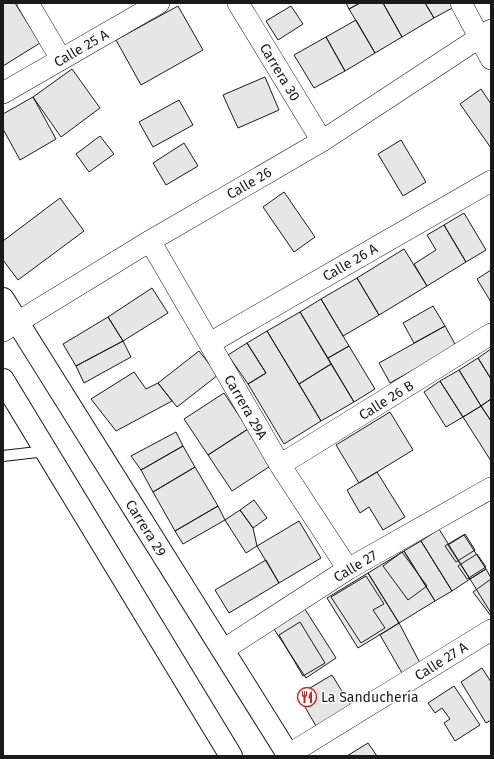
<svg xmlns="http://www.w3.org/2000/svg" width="494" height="759" viewBox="0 0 494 759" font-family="'Fira Sans',sans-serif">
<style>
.building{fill:#e6e6e6;stroke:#1a1a1a}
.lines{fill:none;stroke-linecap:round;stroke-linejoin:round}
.lane-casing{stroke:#1a1a1a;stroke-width:12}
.street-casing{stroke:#1a1a1a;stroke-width:22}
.secondary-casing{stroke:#1a1a1a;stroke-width:24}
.lane{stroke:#fff;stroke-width:10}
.street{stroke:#fff;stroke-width:21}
.secondary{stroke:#fff;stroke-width:22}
.labels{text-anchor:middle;stroke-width:3;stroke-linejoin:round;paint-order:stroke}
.street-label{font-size:14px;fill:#1a1a1a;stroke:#fff}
.poi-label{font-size:14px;fill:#1a1a1a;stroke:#fff;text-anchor:start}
</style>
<rect width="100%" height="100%" fill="#fff"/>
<path class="building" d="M3,3H15L40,43L3,66Z
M346,3H360L349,9Z
M360,3H383L402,37L375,53L349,9Z
M383,3H425L434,18L402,37Z
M425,3H451L454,7L434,18Z
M178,6L203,50L141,85L116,40Z
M291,6L303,24L278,40L266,21Z
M356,20L375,53L345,71L326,37Z
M326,37L345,71L314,88L294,55Z
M72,69L100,108L61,137L33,97Z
M265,77L279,110L238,128L223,95Z
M481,89L491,104V148L460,104Z
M33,97L56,139L20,160L3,129V114Z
M179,100L193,125L153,147L139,122Z
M100,136L114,154L89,172L76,154Z
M401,140L426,182L403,196L378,154Z
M184,143L198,166L166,185L153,163Z
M284,192L315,237L294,252L263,207Z
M60,198L84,231L18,280L3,260V241Z
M464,213L486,250L466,262L444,225Z
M444,225L466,262L427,286L414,264L436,250L427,235Z
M404,249L427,286L379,315L357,278Z
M491,270V302L477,279Z
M357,278L379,315L343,336L321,299Z
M152,288L168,313L123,341L108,317Z
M321,299L349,346L328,358L300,312Z
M433,306L445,326L414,343L403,323Z
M300,312L331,364L299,384L267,331Z
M108,317L123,341L76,366L63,344Z
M445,326L456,346L390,383L379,363Z
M267,331L321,421L284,444L248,384L266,373L247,343Z
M123,341L131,357L84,383L76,366Z
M247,343L266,373L248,384L228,355Z
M349,346L375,389L354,402L328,358Z
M491,349V379L478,358Z
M199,351L218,375L177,407L158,383Z
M478,358L491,379V399L481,406L459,370Z
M331,364L354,402L321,421L299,384Z
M459,370L481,406L463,417L440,381Z
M134,372L146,389L158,383L172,401L116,431L91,399Z
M440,381L463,417L446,427L424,392Z
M224,393L248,429L208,455L184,419Z
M491,399V421L481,406Z
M481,406L491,421V461L463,417Z
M390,412L413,450L359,483L336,445Z
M248,429L272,465L232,491L208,455Z
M176,432L183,446L141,470L131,456Z
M183,446L195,467L153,492L141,470Z
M195,467L218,506L175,531L153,492Z
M377,472L405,517L383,530L369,507L360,513L347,490Z
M254,500L267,518L253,528L240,510Z
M218,506L225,520L183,544L175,531Z
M240,510L253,528L257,546L246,553L225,520Z
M299,521L321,558L279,583L257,546Z
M439,529L470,579L452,591L421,541Z
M465,534L475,550L456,562L445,546Z
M464,535L486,569L470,579L448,545Z
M421,541L452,591L435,601L404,551Z
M404,551L435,601L399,623L368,573Z
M402,552L427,586L408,600L383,566Z
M477,554L486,567L467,579L458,566Z
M266,560L279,583L229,613L215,590Z
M486,569L491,578V613L470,579Z
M368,573L399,623L358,648L327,598Z
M366,576L384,604L373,610L385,628L361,643L331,597Z
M491,579V616L473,592Z
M303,606L336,658L306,678L272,626Z
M300,622L325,663L303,676L279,635Z
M399,623L420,663L402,673L380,635Z
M482,668L491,682V720L486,723L461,682Z
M332,675L351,706L316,726L298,695Z
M454,686L480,725L455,741L444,723L450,719L442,708L435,713L428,703Z
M368,743L377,756H347Z"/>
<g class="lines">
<g class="lane-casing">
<path id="lane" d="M3,456L46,451"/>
</g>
<g class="street-casing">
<path id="street" d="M28,3L61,59
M238,3L322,141
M461,3L491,59
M3,93L159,3
M150,241L280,465L348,569
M3,331L150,241L322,141L491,30
M210,343L491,181
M280,465L491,334
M223,650L348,569L491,488
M288,755L491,630"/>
</g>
<g class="secondary-casing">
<path id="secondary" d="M3,299L289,756
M3,380L231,756"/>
</g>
<use href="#lane" class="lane"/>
<use href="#street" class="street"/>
<use href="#secondary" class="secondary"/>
</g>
<defs>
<g id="restaurant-ring" transform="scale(1)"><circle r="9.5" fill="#fff" stroke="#c62828" stroke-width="1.5"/><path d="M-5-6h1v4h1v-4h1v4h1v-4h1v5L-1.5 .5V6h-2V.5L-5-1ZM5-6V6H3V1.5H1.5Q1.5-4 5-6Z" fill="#c62828"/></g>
</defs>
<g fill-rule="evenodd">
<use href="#restaurant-ring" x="307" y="697"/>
</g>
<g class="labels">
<g class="street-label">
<text transform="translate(81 48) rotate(-30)" y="5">Calle 25 A</text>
<text transform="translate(280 72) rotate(59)" y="5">Carrera 30</text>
<text transform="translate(249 183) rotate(-30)" y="5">Calle 26</text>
<text transform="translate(350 262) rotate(-30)" y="5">Calle 26 A</text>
<text transform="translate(386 400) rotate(-32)" y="5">Calle 26 B</text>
<text transform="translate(246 407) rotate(60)" y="5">Carrera 29A</text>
<text transform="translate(146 528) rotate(58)" y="5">Carrera 29</text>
<text transform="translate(355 566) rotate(-31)" y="5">Calle 27</text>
<text transform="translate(441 661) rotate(-32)" y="5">Calle 27 A</text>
</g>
<g class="poi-label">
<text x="321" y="702">La Sanduchería</text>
</g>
</g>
<rect width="494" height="759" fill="none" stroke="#1a1a1a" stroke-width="8"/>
</svg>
